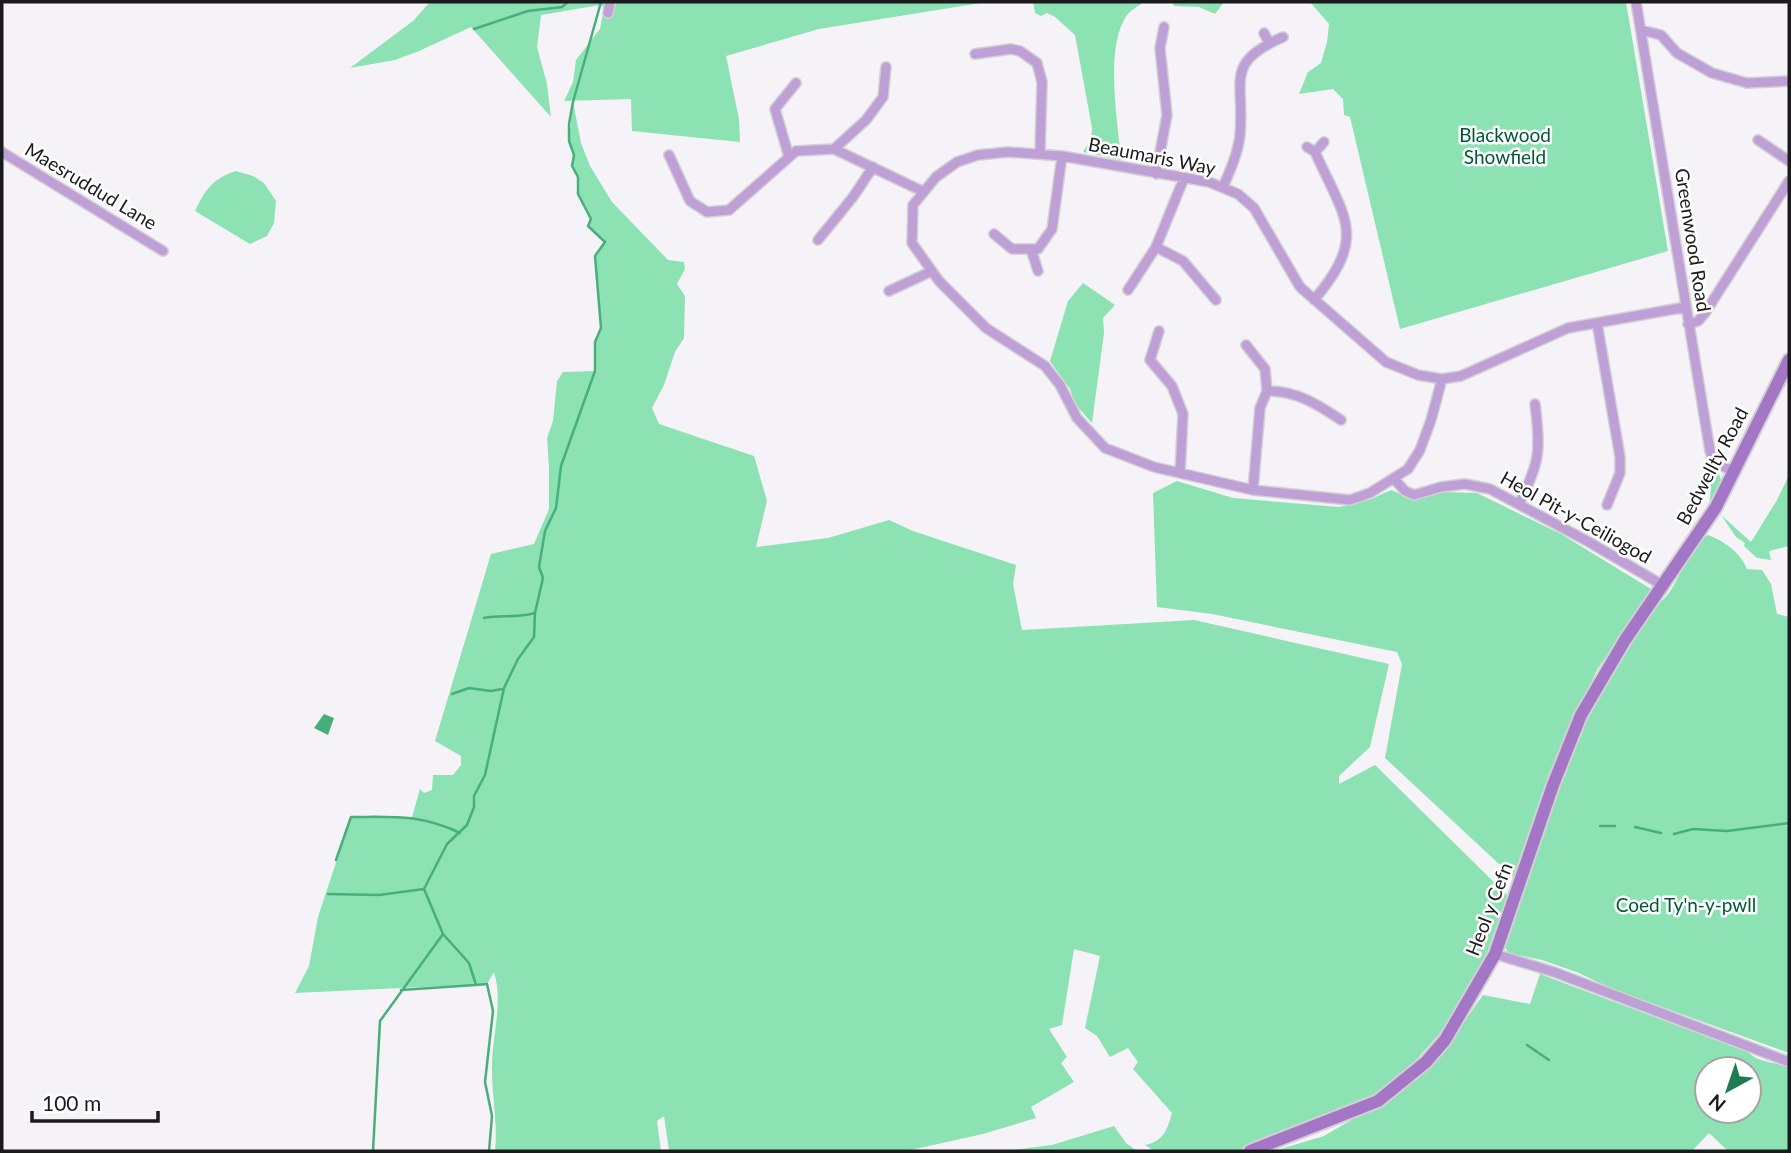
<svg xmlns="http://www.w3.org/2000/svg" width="1791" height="1153" viewBox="0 0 1791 1153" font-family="Lato,sans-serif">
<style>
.green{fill:#8ce2b2;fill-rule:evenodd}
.water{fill:#47af7c}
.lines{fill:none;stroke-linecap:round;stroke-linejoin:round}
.stream{stroke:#47af7c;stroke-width:2.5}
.street-casing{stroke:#d3d0d5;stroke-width:12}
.secondary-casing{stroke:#d3d0d5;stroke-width:16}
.street{stroke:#bea0d7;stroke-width:9}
.secondary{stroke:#a376c6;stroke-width:12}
.labels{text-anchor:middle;stroke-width:5;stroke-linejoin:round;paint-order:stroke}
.park-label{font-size:19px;fill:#015735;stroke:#fff}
.street-label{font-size:19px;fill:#1b1a1c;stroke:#fff}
</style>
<rect width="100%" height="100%" fill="#f6f3f8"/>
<path class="green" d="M430,2H987L819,29L726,56L739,119L740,142L632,131L631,99L564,101L573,82L576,60L600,29L604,7L600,5L541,15L537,47L547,84L551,117L471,27L419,51L395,60L350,68L413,21Z
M1033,2H1144C1138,6 1131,10 1127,15C1104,48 1118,121 1121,160L1083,152L1091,139L1092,128L1075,35L1055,17L1047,13L1041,16L1035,13Z
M1172,2H1224L1215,14L1199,7L1174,6Z
M1310,2H1626L1668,251L1400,329L1350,117L1344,115L1343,99L1333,89L1299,94L1308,72L1321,63L1327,42L1329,24Z
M573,102L581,143L590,166L612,202L668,260L684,262L685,269L677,284L685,296L684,338L675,352L664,385L652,408L659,424L754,456L767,501L756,547L828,538L889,520L913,531L1016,565L1013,584L1022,630L1194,620L1389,664L1370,747L1339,776V784L1375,765L1508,896L1482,966L1450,1022L1409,1068L1385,1089L1361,1104L1312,1121L1239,1151H1154L1145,1145C1164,1141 1167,1130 1172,1113L1133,1069L1138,1062L1128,1048L1110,1057L1097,1036L1085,1028L1100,956L1074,949L1062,1025L1049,1029L1067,1057L1061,1063L1074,1082L1031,1107L1036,1118L983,1134L906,1151H669L664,1116L657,1121L661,1151H495C498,1124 492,1097 492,1070C491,1038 504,1004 494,972L487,984L295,993L309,966L318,917L351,817H412L420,789L424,793L432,790L433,775H453L461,765V756L435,741L491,554L534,544L549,509V468L547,438L553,421L557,381L563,372L595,371V342L601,327L595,256L605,242L588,226L590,219L578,194V177L572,166L574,155L569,141Z
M236,171L253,176L264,183L276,201L274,223L267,236L250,244L195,211C206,189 212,179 236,171Z
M1083,283L1115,305L1103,318L1104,333L1092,423L1075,404L1070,389L1050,361L1068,301Z
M1707,459C1712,468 1720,470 1721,481L1709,508L1711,488Z
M1789,475V546L1769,551L1771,560L1757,558L1744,546L1745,543L1736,537L1721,515L1751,542L1777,500Z
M1177,481L1233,498L1339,507L1369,500L1391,490L1412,499L1445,492L1477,493L1561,534L1651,589L1597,670L1550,771L1513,877L1385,758L1402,664L1397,652L1212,614L1157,607L1153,493Z
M1708,535C1724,541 1741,553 1747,569L1762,570L1771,584L1777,614L1789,617V1053L1612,989L1579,973L1542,960L1508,953L1505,946L1546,820L1585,720L1607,679L1656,605C1680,592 1683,548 1708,535Z
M1540,974L1748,1052C1760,1064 1775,1061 1789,1068V1151H1728L1709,1133L1692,1151H1274L1324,1136L1399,1092L1440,1056L1483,995L1530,1004ZM1707,1069H1749V1111H1707Z
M1114,1126L1126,1143L1137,1151H1003L1052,1145Z"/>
<path class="water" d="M324,714L334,718L328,735L314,728Z"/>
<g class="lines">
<path class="stream" d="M474,29L528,11L562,7L568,2
M484,618C501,615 518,618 535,613
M452,694L469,688L491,691L503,689
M1600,826H1615
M1635,827L1661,833
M1674,834L1693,829L1727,831L1789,823
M336,860L351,817C394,817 420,814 460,833
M328,894L379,895L424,889
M401,990L475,985
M1527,1045L1549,1060
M373,1151L380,1021L443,934
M489,1151L492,1116L485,1082L493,1011L487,984L476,985L469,963L443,934L424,889L447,844L467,825L474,807V796L485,775L504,688L518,659L534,637L535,613L543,578L539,567L545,531L556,508L561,466L595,371V342L601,328L595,256L605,242L588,226L591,219L578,194V177L572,166L574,155L569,141V124L573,102L601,2"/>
<g class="street-casing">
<path id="street" d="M1636,2L1710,451C1713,463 1722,466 1733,471
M608,13L610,2
M1641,30L1661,35L1677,53L1712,73L1747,83L1789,81
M1264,33L1269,43
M975,54L1011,49L1020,51L1037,63L1042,82L1040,153
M1758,140L1789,161
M1307,147L1315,152C1345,219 1368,236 1314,300
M834,149L866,120L883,97L886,67
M2,152L163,251
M1315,152L1324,142
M669,155L690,201L707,212L729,210L796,151L834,149L922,191
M789,157L775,109L796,83
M1156,174L1167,115L1160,48L1164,27
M1223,187C1230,171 1238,153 1240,135C1245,81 1223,63 1283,37
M994,234L1012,249H1038L1052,229L1062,156
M818,240L853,197L873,167
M1156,247L1183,261L1216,300
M1031,249L1038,271
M1128,290L1156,247L1184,178
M889,291L932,271
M1597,323L1620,457V473L1607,505
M1688,324L1698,321L1705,313L1789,181
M1159,331L1150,360L1172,386L1183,414L1180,473
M1246,345L1265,369L1267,391L1260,408L1253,490
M1442,379L1431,420L1420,450L1408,469L1370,493L1350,500L1253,490L1154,467L1105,448L1077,418L1060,385L1045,366L986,328L939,281L912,243L913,205L936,177L957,162L978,155L1008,152L1062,156L1209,182L1238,194L1254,208L1300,287L1386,362L1418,375L1442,379L1461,376L1568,328L1686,307
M1267,391C1297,391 1317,404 1341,420
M1394,479L1405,491L1414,495L1441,487L1465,484L1490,489L1589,542L1664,586
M1519,504C1540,462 1541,450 1535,404
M1495,954L1554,972L1789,1062"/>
</g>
<g class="secondary-casing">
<path id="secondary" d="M1250,1151L1378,1101L1426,1062L1445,1040L1495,954L1553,785L1581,715L1625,640L1716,507L1789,360"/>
</g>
<use href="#street" class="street"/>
<use href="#secondary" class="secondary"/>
</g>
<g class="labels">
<g class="park-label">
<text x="1505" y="142">Blackwood<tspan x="1505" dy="22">Showfield</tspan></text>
<text x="1686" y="912">Coed Ty'n-y-pwll</text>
</g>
<g class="street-label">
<text transform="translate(1152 156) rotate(11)" y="7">Beaumaris Way</text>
<text transform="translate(91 186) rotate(31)" y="7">Maesruddud Lane</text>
<text transform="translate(1693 240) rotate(81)" y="7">Greenwood Road</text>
<text transform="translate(1712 466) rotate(-62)" y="7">Bedwellty Road</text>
<text transform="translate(1576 517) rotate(29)" y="7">Heol Pit-y-Ceiliogod</text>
<text transform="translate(1489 909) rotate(-69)" y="7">Heol y Cefn</text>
</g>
</g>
<rect width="1791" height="1153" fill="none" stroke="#1b1a1c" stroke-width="7"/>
<g transform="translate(1728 1090) rotate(220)"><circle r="33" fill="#ffffff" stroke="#a4a3a4" stroke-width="2"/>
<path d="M0-5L12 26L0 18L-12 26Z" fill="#1f7c52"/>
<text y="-10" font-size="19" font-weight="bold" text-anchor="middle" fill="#1b1a1c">N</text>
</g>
<path d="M32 1111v10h126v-10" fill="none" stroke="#1b1a1c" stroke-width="3.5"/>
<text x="42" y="1111" font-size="21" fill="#1b1a1c" stroke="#ffffff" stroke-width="5" paint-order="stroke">100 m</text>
</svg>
